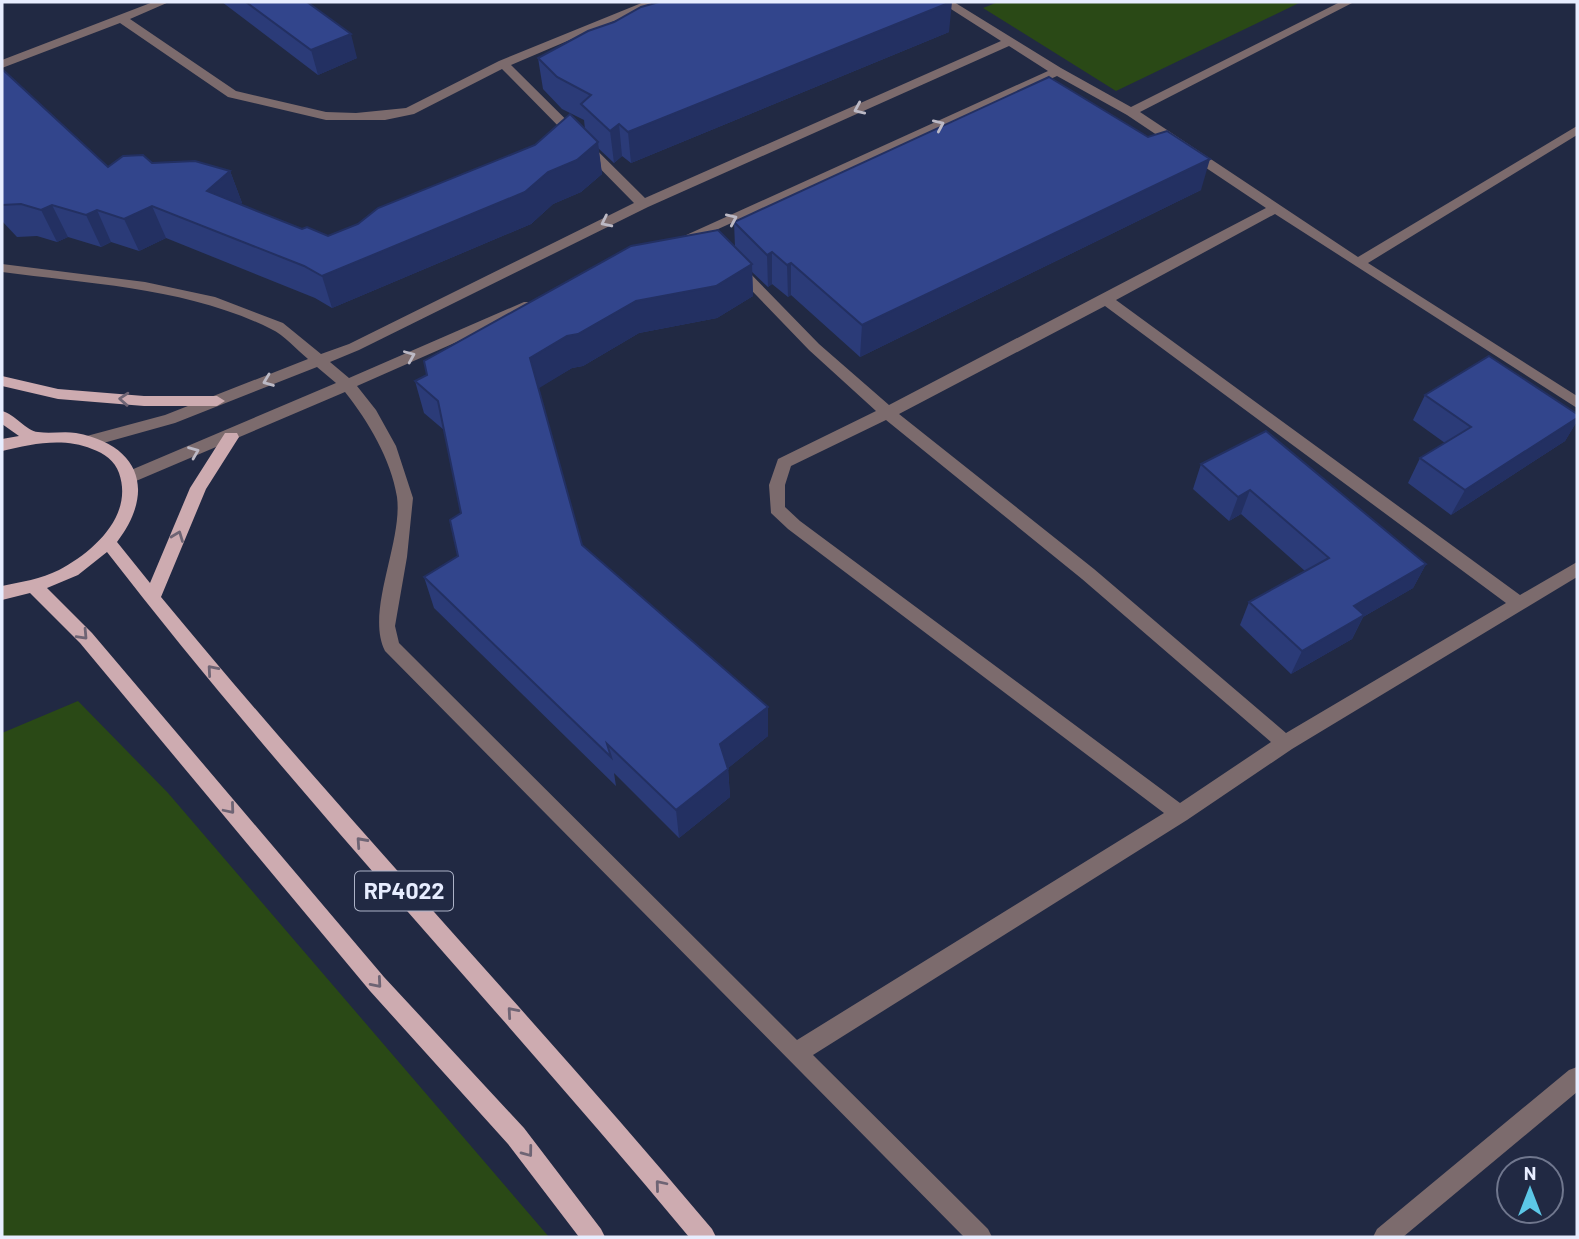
<svg xmlns="http://www.w3.org/2000/svg" width="1579" height="1239" viewBox="0 0 1579 1239" font-family="Barlow,sans-serif">
<style>
.green{fill:#2a4916}
.lines{fill:none;stroke-linecap:round;stroke-linejoin:round}
.minor{fill:#7c6b6d;fill-rule:evenodd}
.major{fill:#cdabb0;fill-rule:evenodd}
.wall{fill:#2b3b78}
.shaded-wall{fill:#233062}
.building{fill:#32458c;stroke:#233062;stroke-width:2}
.oneway{stroke:#bcb9c5}
.oneway2{stroke:#6e6474}
.labels{text-anchor:middle;stroke-width:5;stroke-linejoin:round;paint-order:stroke}
.shield{fill:#212943;stroke:#acb2c7;stroke-width:2}
.shield-label{font-size:23px;font-weight:bold;fill:#e7edff}
</style>
<rect width="100%" height="100%" fill="#212943"/>
<path class="green" d="M998,2H1301L1116,91L983,8Z
M78,701L168,793L549,1237H2V733Z"/>
<g class="lines">
<path class="minor" d="M153,2H169L130,19L236,91L326,112L356,113L406,108L499,61L644,2H659L511,65L645,198L1001,41L940,2H954L1061,68L1131,107L1340,2H1354L1140,112L1358,257L1577,126V135L1368,263L1577,396V408L1275,214L1116,300L1520,595L1577,562V577L1292,749L1187,820L813,1055L988,1229L992,1237H964L385,651C365,612 403,542 397,497C391,459 368,421 345,392L136,481H124L122,477L124,473L336,383L317,367L175,423L89,447L83,445L81,441L83,437L165,415L308,359C296,349 284,335 271,329C189,288 91,284 2,272V264L145,282L215,297L283,323L321,354L349,344L634,203L502,69L414,114L385,120H326L228,97L120,23L2,68V60ZM1009,46L1048,71L673,241L675,244H685L1057,76L1127,115L1266,208L889,405L819,344L743,266L738,265L731,269L809,350L876,411L778,459L769,485L771,513L788,529L1164,813L797,1040L399,643L395,626L407,557L413,498L396,446L376,410L357,386L534,308L536,305L534,302H524L349,378L330,362L359,350L648,207ZM1105,306L1506,603L1286,733L1094,569L899,414ZM886,420L1082,579L1271,742L1180,803L800,521L785,507V485L791,466Z
M1577,1067V1092L1403,1237H1373L1377,1229L1569,1070Z"/>
<path class="major" d="M2,376L58,389L144,396H217L225,401L217,406H144L58,399L2,386Z
M2,411C15,414 26,431 38,432C51,434 63,431 76,433C140,445 156,491 117,542L150,583L190,488L225,433H237L239,437L206,489L161,597C339,813 532,1015 712,1229L716,1237H689C498,1007 290,789 107,552L78,575L47,588L92,633L384,977L524,1128L601,1229L605,1237H579L508,1144L370,991L80,643L30,593L2,600V586C21,582 41,579 59,570C93,552 134,516 119,473C115,461 104,453 92,449C63,437 31,444 2,451V439L19,436L2,424Z"/>
</g>
<path class="wall" d="M222,2H307L357,58L318,75Z
M949,32L631,163L622,156L614,163L598,148L602,174L581,192L553,204L531,224L332,308L315,298L166,238L139,251L111,242L101,247L68,237L57,242L37,236L17,237L2,221V69L108,167L152,163L230,171L242,203L240,204L302,229L328,236L585,129L584,120L562,109L543,89L538,58Z
M1201,190L860,357L791,295L788,297L772,284L768,287L752,272L753,296L717,318L639,333L583,366L572,368L538,388L582,545L768,736L728,768L730,797L679,838L614,773L616,786L434,608L424,577L458,556L461,513L444,430L424,413L415,381L735,247L734,222Z
M1425,395L1577,414V421L1565,441L1451,515L1408,483L1420,458L1445,443L1413,420Z
M1201,464L1426,564L1413,588L1363,617L1352,639L1291,674L1240,625L1249,602L1305,571L1241,514L1229,521L1193,489Z"/>
<path class="shaded-wall" d="M952,2L949,32L631,163L628,132Z
M351,34L357,58L318,75L311,50Z
M619,124L622,156L614,163L610,131Z
M598,142L602,174L581,192L553,204L531,224L332,308L322,276L548,172Z
M1210,159L1201,190L860,357L862,325Z
M230,171L242,203L219,223L207,191Z
M52,205L68,237L57,242L41,210Z
M152,206L166,238L139,251L124,219Z
M97,210L111,242L101,247L86,215Z
M772,252V284L768,287L767,255Z
M791,263V295L788,297L787,265Z
M752,264L753,296L717,318L639,333L583,366L572,368L536,390L530,358L567,336L636,301Z
M1577,418V421L1565,441L1451,515L1465,490Z
M1250,490L1241,514L1229,521L1238,497Z
M1426,564L1413,588L1363,617L1352,639L1291,674L1302,651L1354,606Z
M768,707V736L722,773L720,744Z
M728,769L730,797L679,838L676,810Z"/>
<path class="building" d="M246,2H307L351,34L311,50Z
M659,2H951L628,132L619,124L610,131L581,104L591,95L557,77L538,58L588,31L614,22L641,7Z
M2,69L108,167L123,156L143,155L152,163L195,161L230,171L207,191L302,229L307,227L328,236L358,224L378,208L535,145L570,114L598,142L577,160L548,172L525,192L322,276L304,266L152,206L124,219L97,210L86,215L52,205L41,210L21,204L2,205Z
M1049,77L1148,137L1167,131L1210,159L862,325L791,263L787,265L772,252L767,255L734,222Z
M718,230L752,264L716,286L636,301L578,334L567,336L530,358L582,545L768,707L720,744L728,769L676,810L607,744L611,757L424,577L458,556L450,520L461,513L438,401L415,381L427,375L424,361L631,246Z
M1489,356L1577,414V418L1465,490L1420,458L1471,427L1425,395Z
M1266,431L1426,564L1354,606L1364,615L1302,651L1249,602L1329,558L1250,490L1238,497L1201,464Z"/>
<defs><path id="oneway-chevron" d="M-2-3.5L2.5 0L-2 3.5" fill="none" stroke-width="1.6" stroke-linecap="round" stroke-linejoin="round" transform="scale(1.75)"/></defs>
<g class="oneway">
<use href="#oneway-chevron" transform="translate(859 109) rotate(156)"/>
<use href="#oneway-chevron" transform="translate(939 125) rotate(-24)"/>
<use href="#oneway-chevron" transform="translate(732 219) rotate(-24)"/>
<use href="#oneway-chevron" transform="translate(606 222) rotate(154)"/>
<use href="#oneway-chevron" transform="translate(410 356) rotate(-23)"/>
<use href="#oneway-chevron" transform="translate(268 381) rotate(159)"/>
<use href="#oneway-chevron" transform="translate(194 452) rotate(-22)"/>
</g>
<g class="oneway2">
<use href="#oneway-chevron" transform="translate(124 399) rotate(-176)"/>
<use href="#oneway-chevron" transform="translate(178 536) rotate(-69)"/>
<use href="#oneway-chevron" transform="translate(83 635) rotate(47)"/>
<use href="#oneway-chevron" transform="translate(212 670) rotate(-131)"/>
<use href="#oneway-chevron" transform="translate(230 809) rotate(50)"/>
<use href="#oneway-chevron" transform="translate(361 842) rotate(-132)"/>
<use href="#oneway-chevron" transform="translate(377 983) rotate(49)"/>
<use href="#oneway-chevron" transform="translate(512 1012) rotate(-131)"/>
<use href="#oneway-chevron" transform="translate(528 1152) rotate(53)"/>
<use href="#oneway-chevron" transform="translate(660 1185) rotate(-130)"/>
</g>
<g class="labels">
<rect class="shield" x="355" y="871.5" width="98" height="39" rx="5"/>
<g class="shield-label">
<text x="404" y="899">RP4022</text>
</g>
</g>
<rect width="1579" height="1239" fill="none" stroke="#e7edff" stroke-width="7"/>
<g transform="translate(1530 1190)"><circle r="33" fill="#212943" stroke="#70778e" stroke-width="2"/>
<path d="M0-5L12 26L0 18L-12 26Z" fill="#5cc7e7"/>
<text y="-10" font-size="19" font-weight="bold" text-anchor="middle" fill="#e7edff">N</text>
</g>
</svg>
